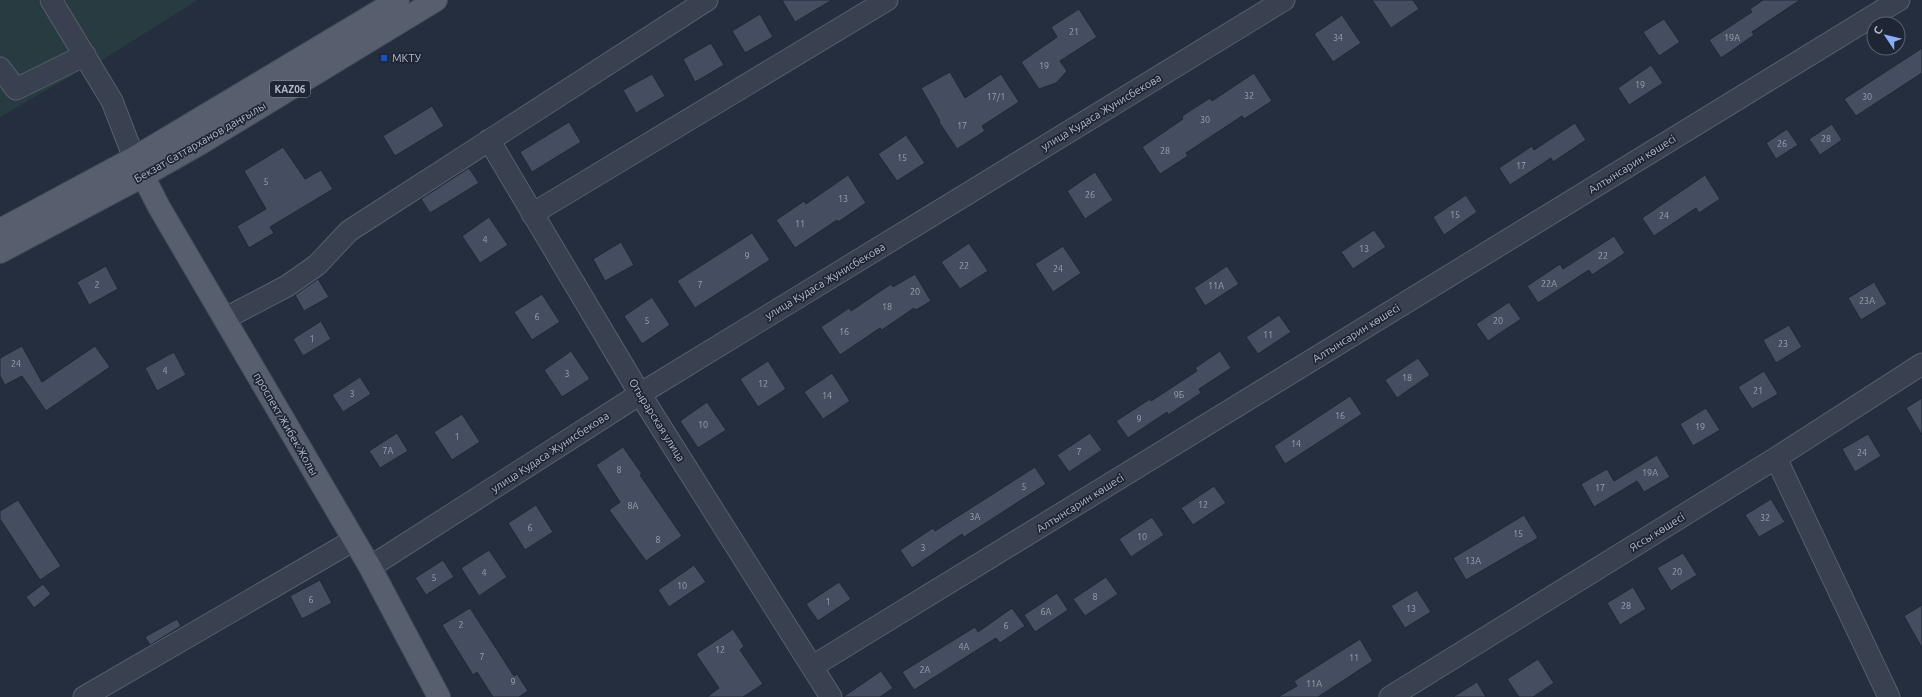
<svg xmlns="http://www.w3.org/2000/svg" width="1922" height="697" viewBox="0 0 1922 697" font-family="Ubuntu,sans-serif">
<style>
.green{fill:#273b40}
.building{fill:#444e60;stroke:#202736}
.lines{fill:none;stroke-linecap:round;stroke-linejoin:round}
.minor-casing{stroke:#575e6c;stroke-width:23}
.major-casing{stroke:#424958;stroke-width:24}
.minor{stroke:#39404f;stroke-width:21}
.major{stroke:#575f6e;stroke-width:22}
.transit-dot{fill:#1a4fb4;stroke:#1e2534;stroke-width:1.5}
.labels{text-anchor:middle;stroke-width:3.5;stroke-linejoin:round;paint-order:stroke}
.number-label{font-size:9px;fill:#99a0af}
.shield{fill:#1e2534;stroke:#888e9c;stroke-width:1}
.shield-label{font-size:10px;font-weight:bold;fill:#b5bbc9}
.poi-label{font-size:11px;fill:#b5bbc9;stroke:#1e2534;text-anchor:start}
.street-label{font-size:11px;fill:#b5bbc9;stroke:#1e2534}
</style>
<rect width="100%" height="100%" fill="#252e3f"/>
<path class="green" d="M0,0H38L76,59L73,75L0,117Z
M62,0H198L99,62Z"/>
<path class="building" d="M782,0H832L795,22Z
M1372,0H1413L1419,9L1391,28Z
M1763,0H1800L1752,32L1754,35L1721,58L1709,40L1752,12L1750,9Z
M1079,9L1097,37L1060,61L1067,71L1056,83L1039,89L1021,62L1057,37L1051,27Z
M760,14L773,37L745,53L732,31Z
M1342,15L1361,43L1333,62L1314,34Z
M1664,19L1680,42L1659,56L1643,32Z
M711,43L724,65L695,82L683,59Z
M1922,48V73L1856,116L1844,99Z
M1651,65L1663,83L1629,105L1618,88Z
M950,72L965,98L1001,74L1019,102L982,126L985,131L957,149L939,122L940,121L921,88Z
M1254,73L1272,101L1244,119L1242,116L1186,153L1188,156L1160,174L1142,147L1183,119L1182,116L1210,98L1212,101Z
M652,74L665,96L636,113L623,90Z
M432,106L444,126L395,156L383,136Z
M569,122L581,142L532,172L520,152Z
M1575,123L1586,140L1553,162L1551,158L1510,185L1499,168L1532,146L1534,150Z
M1832,124L1842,140L1820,155L1809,139Z
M1787,129L1798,145L1776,159L1766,143Z
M906,135L925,163L897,181L878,154Z
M283,147L305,179L321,170L333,189L270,227L274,233L249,248L237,226L266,209L244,171Z
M469,168L479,183L430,213L421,199Z
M1095,172L1113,200L1085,219L1067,191Z
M848,175L866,203L838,222L837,220L795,248L776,220L804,201L806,204Z
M1705,175L1720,199L1699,213L1696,208L1654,236L1642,218Z
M1466,195L1477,212L1444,235L1433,217Z
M489,217L508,245L480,263L462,236Z
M1374,230L1386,247L1353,269L1341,252Z
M752,233L770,260L695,308L677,281Z
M1614,236L1625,253L1592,275L1589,270L1538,303L1527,286L1560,264L1563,269Z
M621,242L634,265L605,281L593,259Z
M969,243L988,271L960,289L941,262Z
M1063,246L1081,273L1053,292L1035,264Z
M106,266L118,289L89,305L77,282Z
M1227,266L1239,284L1205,306L1194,288Z
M915,274L931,301L916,310L914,308L882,330L880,328L840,355L821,327L849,308L851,311L891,284L893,287Z
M318,279L329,297L304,311L295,295Z
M1874,282L1887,304L1861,320L1848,298Z
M542,294L560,322L532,340L514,312Z
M652,297L670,325L642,344L624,316Z
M1509,302L1521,319L1488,341L1476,324Z
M1279,315L1291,332L1258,354L1246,337Z
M321,321L331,339L303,356L293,339Z
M1789,325L1802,347L1776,363L1763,340Z
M22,346L42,382L95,346L110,367L46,411L22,376L5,385L0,376V358Z
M571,351L590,379L562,397L544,370Z
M1220,351L1231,368L1199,389L1201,393L1168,415L1167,412L1128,438L1116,421L1150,399L1151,401L1197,371L1195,368Z
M174,352L186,375L157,391L145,368Z
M1418,358L1430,375L1397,398L1385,380Z
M768,361L786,389L758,407L740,379Z
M1764,371L1778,394L1752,409L1738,387Z
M832,373L850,401L823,419L804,392Z
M360,377L371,394L343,412L332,395Z
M1350,396L1362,414L1285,464L1274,446Z
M1922,398V435L1906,408Z
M707,402L726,430L698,448L680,421Z
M1706,408L1720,430L1693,446L1680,424Z
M462,414L480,442L452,460L434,432Z
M397,433L408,451L380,468L369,451Z
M1090,433L1102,450L1069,472L1057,455Z
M1868,434L1881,456L1855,472L1842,449Z
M623,447L642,474L640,475L682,536L646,561L609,510L620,502L596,465Z
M1657,455L1670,477L1644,492L1637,481L1594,507L1581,484L1607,469L1614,481Z
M1035,467L1046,484L964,537L962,534L912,568L900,550L933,528L935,531Z
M1214,486L1226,503L1193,525L1181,508Z
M1771,499L1785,522L1759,537L1745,515Z
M18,500L61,566L40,580L0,519V511Z
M536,505L553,532L525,550L508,523Z
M1524,515L1538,538L1466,580L1453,558Z
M1152,517L1164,535L1131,557L1119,539Z
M489,550L507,577L479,596L461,568Z
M1683,553L1697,575L1671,591L1657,568Z
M443,560L454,577L426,595L415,578Z
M694,565L706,582L669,607L658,590Z
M1106,577L1118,594L1085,616L1073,599Z
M320,580L332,603L302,619L290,596Z
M839,582L851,599L818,621L806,604Z
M43,584L51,594L34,608L26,597Z
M1633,587L1646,609L1620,625L1607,603Z
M1417,590L1431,612L1405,628L1391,606Z
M1057,593L1068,610L1035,632L1024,615Z
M1922,605V648L1904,616Z
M470,608L514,676L517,674L528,691L519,697H493L477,672L473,675L442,625Z
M1012,608L1025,626L1000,643L996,638L914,690L902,672L975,627L978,632Z
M177,619L181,626L150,645L145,637Z
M733,629L744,646L740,650L763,684L743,697H707L719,688L696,654Z
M1360,639L1373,661L1318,697H1278L1297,686L1294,681Z
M1538,659L1554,683L1533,697H1519L1507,679Z
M881,671L893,688L880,697H843Z
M1477,682L1486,697H1453Z"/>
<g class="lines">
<g class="minor-casing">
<path id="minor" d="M51,0L112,101L134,158
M0,68L16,89L85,55
M489,140L640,394L831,697
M532,214L887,0
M224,319L287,286L317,265L349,231L707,0
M1776,458L1889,697
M370,567L640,394L1284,0
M813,666L1899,0
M84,697L354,540
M1390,697L1776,458L1922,364"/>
</g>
<g class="major-casing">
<path id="major" d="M134,158L159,207L370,567L439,697
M0,230L134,158L398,0
M0,252L143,176L201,143L436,0"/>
</g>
<use href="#minor" class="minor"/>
<use href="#major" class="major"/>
</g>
<rect class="transit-dot" x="380" y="54" width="8" height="8" rx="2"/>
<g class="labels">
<g class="number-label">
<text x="1074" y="35">21</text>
<text x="1338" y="41">34</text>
<text x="1732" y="41">19A</text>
<text x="1044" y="69">19</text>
<text x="1640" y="88">19</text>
<text x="1249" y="99">32</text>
<text x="996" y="100">17/1</text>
<text x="1867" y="100">30</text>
<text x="1205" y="123">30</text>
<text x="962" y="129">17</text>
<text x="1826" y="142">28</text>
<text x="1782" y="147">26</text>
<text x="1165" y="154">28</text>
<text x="902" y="161">15</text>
<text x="1521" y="169">17</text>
<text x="266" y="185">5</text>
<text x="1090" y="198">26</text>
<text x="843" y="202">13</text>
<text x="1455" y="218">15</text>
<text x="1664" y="219">24</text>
<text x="800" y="227">11</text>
<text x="485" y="243">4</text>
<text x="1364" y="252">13</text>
<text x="747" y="259">9</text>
<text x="1603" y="259">22</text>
<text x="964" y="269">22</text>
<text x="1058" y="272">24</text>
<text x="1549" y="287">22A</text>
<text x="97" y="288">2</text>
<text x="700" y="288">7</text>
<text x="1216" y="289">11A</text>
<text x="915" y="295">20</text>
<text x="1867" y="304">23A</text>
<text x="887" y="310">18</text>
<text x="537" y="320">6</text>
<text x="647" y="324">5</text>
<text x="1498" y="324">20</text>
<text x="844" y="335">16</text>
<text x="1268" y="338">11</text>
<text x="312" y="342">1</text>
<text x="1783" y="347">23</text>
<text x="16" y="367">24</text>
<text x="165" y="374">4</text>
<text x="567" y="377">3</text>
<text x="1407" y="381">18</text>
<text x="763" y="387">12</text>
<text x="1758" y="394">21</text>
<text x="352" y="397">3</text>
<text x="1179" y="398">9Б</text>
<text x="827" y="399">14</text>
<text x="1340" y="419">16</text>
<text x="1139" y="422">9</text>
<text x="703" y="428">10</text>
<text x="1700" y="430">19</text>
<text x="457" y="440">1</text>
<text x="1296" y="447">14</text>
<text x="388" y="454">7A</text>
<text x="1079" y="455">7</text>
<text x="1862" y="456">24</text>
<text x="619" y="473">8</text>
<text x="1650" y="476">19A</text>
<text x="1024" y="490">5</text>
<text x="1600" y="491">17</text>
<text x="1203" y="508">12</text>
<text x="633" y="509">8A</text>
<text x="975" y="520">3A</text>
<text x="1765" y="521">32</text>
<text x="530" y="531">6</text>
<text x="1518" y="537">15</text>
<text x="1142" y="540">10</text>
<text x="658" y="543">8</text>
<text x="923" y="551">3</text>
<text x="1473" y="564">13A</text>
<text x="1677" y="575">20</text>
<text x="484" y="576">4</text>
<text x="434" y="581">5</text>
<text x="682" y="589">10</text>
<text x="1095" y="600">8</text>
<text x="311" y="603">6</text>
<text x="828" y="605">1</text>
<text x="1626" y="609">28</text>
<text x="1411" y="612">13</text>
<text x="1046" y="615">6A</text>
<text x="461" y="628">2</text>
<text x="1006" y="629">6</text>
<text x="964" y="650">4A</text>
<text x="720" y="653">12</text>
<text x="482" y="660">7</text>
<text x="1354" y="661">11</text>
<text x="925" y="673">2A</text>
<text x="513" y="685">9</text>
<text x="1314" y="687">11A</text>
</g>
<rect class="shield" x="270" y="81" width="40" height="16" rx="3"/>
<g class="shield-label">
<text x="290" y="93">KАZ06</text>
</g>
<g class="poi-label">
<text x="392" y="62">МКТУ</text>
</g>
<g class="street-label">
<text transform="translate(1101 112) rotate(-31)" y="4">улица Кудаса Жунисбекова</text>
<text transform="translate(200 142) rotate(-30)" y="4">Бекзат Саттарханов даңғылы</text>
<text transform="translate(1632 164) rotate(-32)" y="4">Алтынсарин көшесі</text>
<text transform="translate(825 281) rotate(-31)" y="4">улица Кудаса Жунисбекова</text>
<text transform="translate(1356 333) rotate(-32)" y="4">Алтынсарин көшесі</text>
<text transform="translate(657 420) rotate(58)" y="4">Отырарская улица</text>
<text transform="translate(286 424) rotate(60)" y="4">проспект Жибек Жолы</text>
<text transform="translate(550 452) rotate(-33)" y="4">улица Кудаса Жунисбекова</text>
<text transform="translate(1080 503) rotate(-32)" y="4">Алтынсарин көшесі</text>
<text transform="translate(1657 532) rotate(-32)" y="4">Яссы көшесі</text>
</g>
</g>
<g transform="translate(1886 36) rotate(305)"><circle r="19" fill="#1e2534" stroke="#5a6170"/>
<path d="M0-3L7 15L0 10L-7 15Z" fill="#8caef7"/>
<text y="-6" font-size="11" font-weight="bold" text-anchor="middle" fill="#b5bbc9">С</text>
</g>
</svg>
